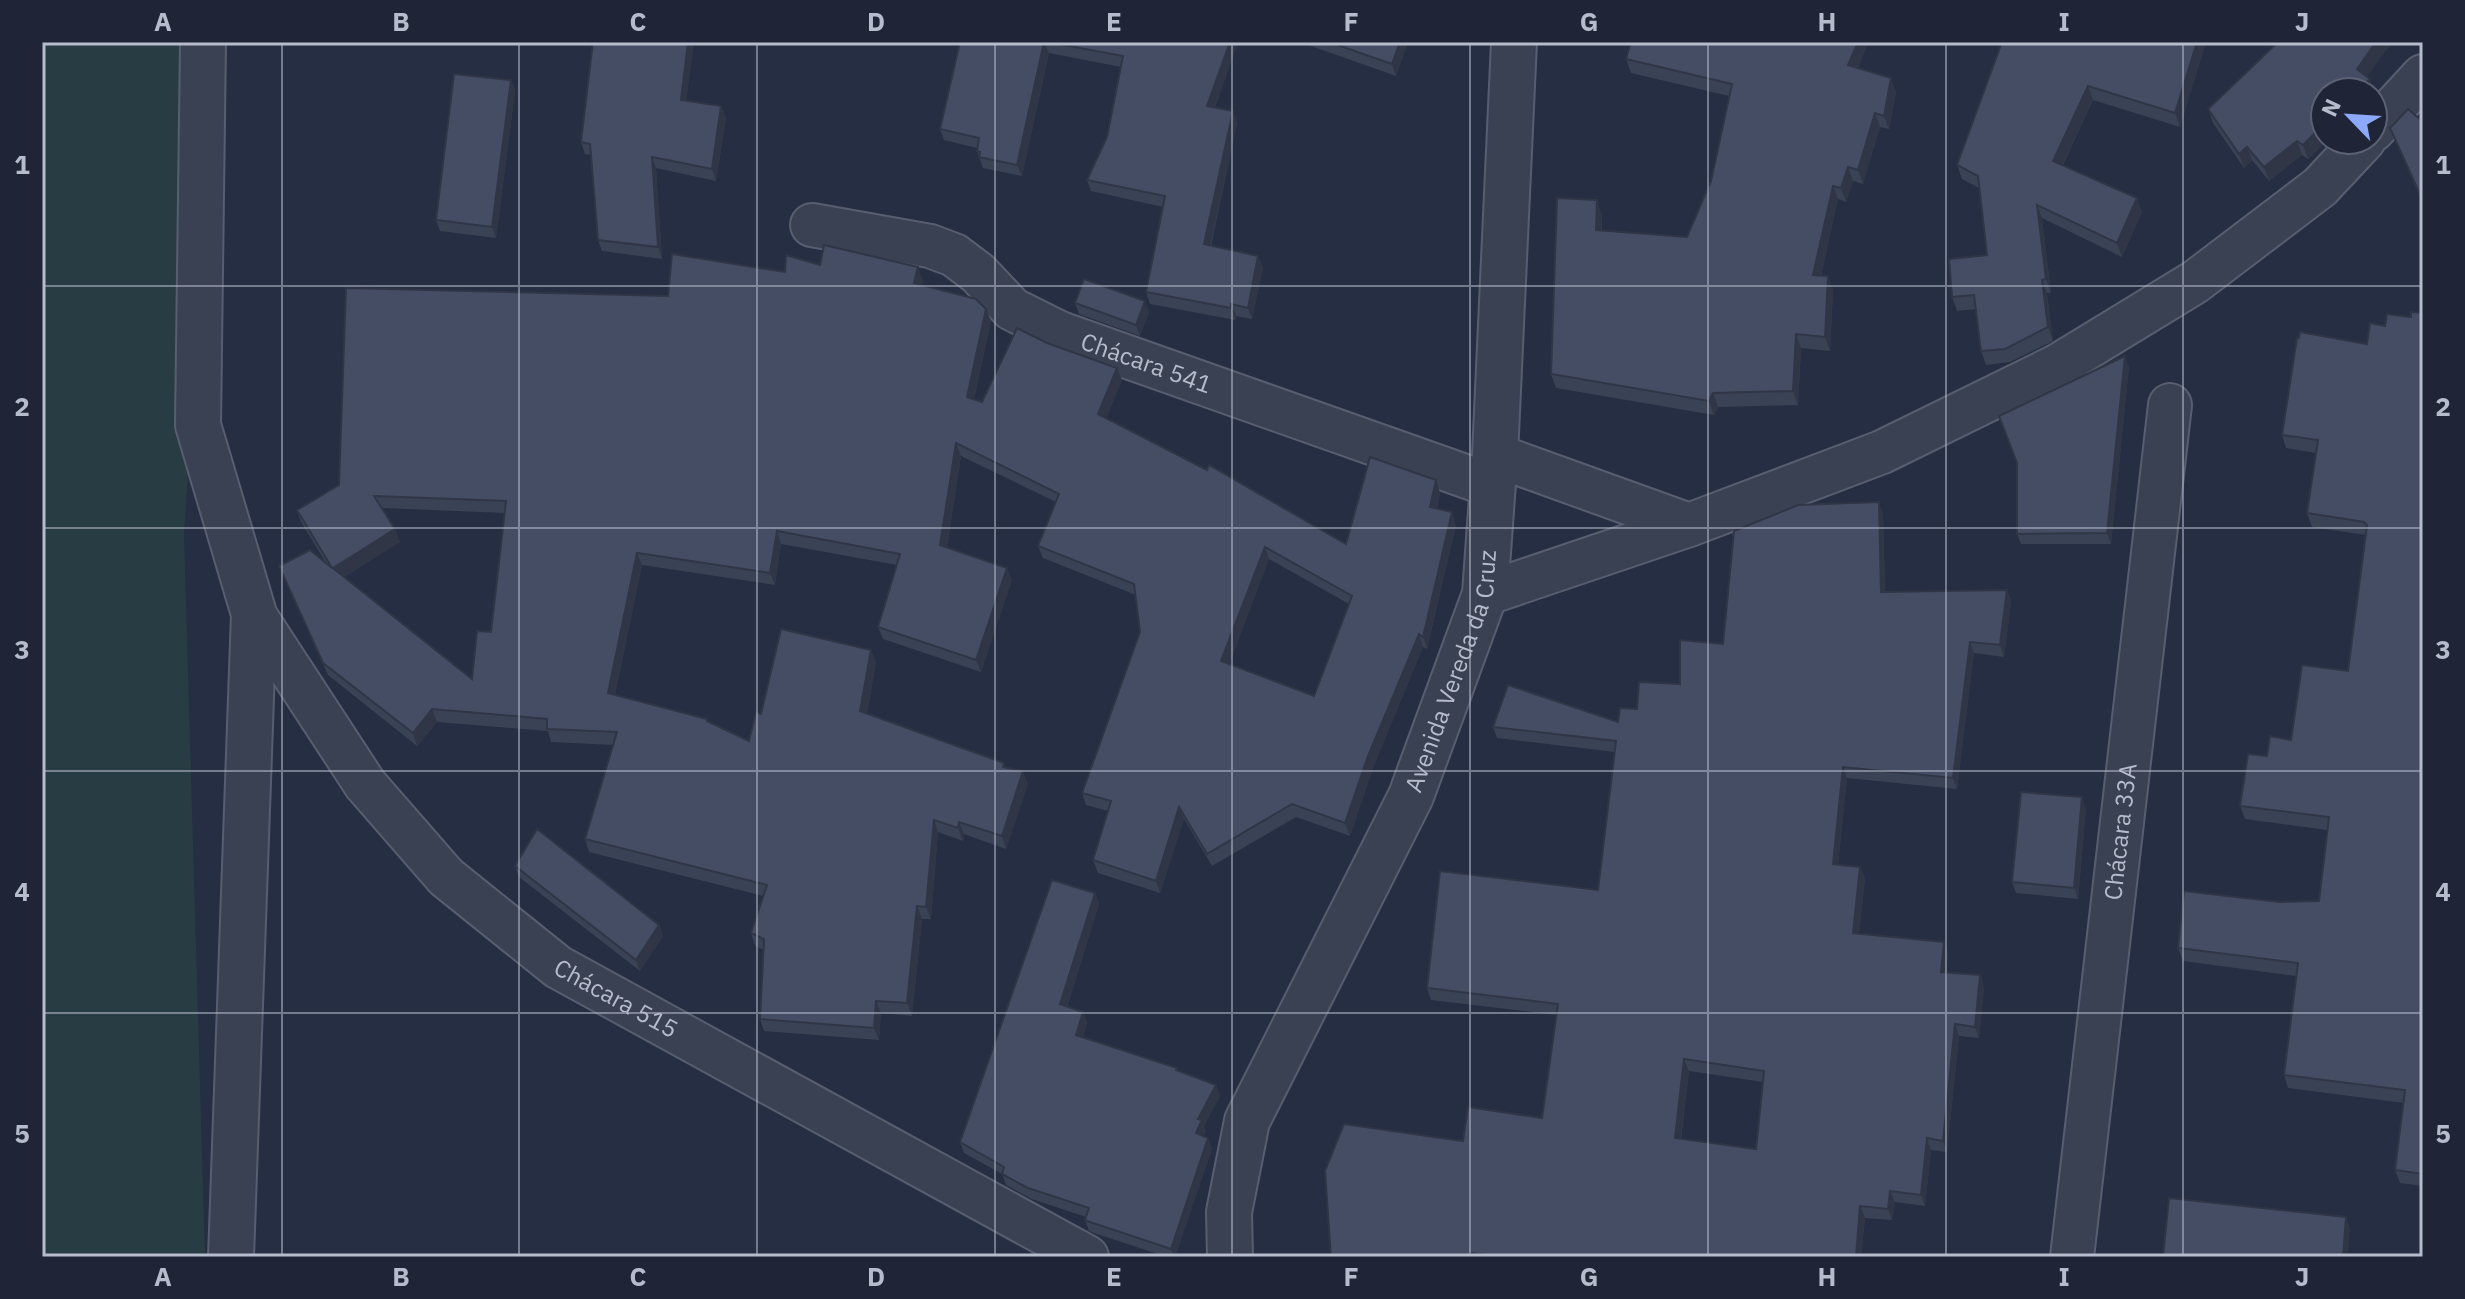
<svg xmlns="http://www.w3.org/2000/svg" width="2465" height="1299" viewBox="0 0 2465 1299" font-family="'IBM Plex Sans',sans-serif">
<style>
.green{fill:#283c43}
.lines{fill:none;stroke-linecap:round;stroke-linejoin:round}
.minor-casing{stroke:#585e6f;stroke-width:46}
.tertiary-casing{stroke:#585e6f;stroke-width:48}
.minor{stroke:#3a4152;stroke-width:42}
.tertiary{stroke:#3a4152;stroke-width:44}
.wall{fill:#3a4256;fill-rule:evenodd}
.shaded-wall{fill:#303646}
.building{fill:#444d64;stroke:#303646;stroke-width:2;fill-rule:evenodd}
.grid{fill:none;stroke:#b7bccc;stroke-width:2;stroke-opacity:0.55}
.labels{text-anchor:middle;stroke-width:6;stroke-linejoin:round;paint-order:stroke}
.street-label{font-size:24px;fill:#b7bccc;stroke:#1f2537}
.neatline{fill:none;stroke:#b7bccc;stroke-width:3}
.grid-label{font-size:26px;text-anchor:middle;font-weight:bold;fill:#b7bccc}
</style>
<rect width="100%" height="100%" fill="#252e42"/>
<path class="green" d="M42,42H216L184,534L205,1257H42Z"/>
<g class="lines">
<g class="minor-casing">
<g id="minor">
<path d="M2373,130L2423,76"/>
<path id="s1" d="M812,225L930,246L954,255L978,273L1012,309L1060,333L1493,486"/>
<path d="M1495,455L1689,525"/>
<path d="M1485,594L1689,525L1882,452L2059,365L2195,282L2320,187L2364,140"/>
<path id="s2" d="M254,614L365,784L446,877L558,967L1087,1257"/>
<path id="s3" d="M2072,1257L2170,405"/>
</g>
</g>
<g class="tertiary-casing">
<g id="tertiary">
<path d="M203,42L198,425L254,614L231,1257"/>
<path id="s4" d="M1230,1257L1229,1212L1247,1121L1411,796L1485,594L1495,455L1514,42"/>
</g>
</g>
<use href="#minor" class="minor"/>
<use href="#tertiary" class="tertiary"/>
</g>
<path class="wall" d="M593,42H694L686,101L721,106L726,118L716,181L656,168L662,259L602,251L598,240L591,155L585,154L581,142Z
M960,42H1238L1215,107L1233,111L1237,123L1211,246L1258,256L1263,268L1252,319L1236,316L1235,320L1150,304L1146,292L1163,207L1091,191L1087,180L1107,137L1121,67L1049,53L1022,176L983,168L977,151V148L944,140L940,129Z
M1300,42H1408L1396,76Z
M1631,42H1868L1858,68L1896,92L1889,129L1880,127L1863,184L1853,181L1846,202L1838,199L1821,276H1828L1833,290L1830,351L1801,348L1798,405L1718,407L1714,415L1556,388L1551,374L1602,214V230L1687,237L1711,181L1729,96L1631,73L1626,59Z
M2002,42H2206L2180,127L2093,100L2063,165L2137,198L2142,212L2122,257L2042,218L2051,293H2047L2053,341L2010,362L1986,365L1981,351L1976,309L1957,311L1952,297L1987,255L1979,188L1962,179L1957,165Z
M2386,50L2367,76L2375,93L2325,140H2327L2308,159L2302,155L2269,181L2252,160L2244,168L2213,123L2208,109Z
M511,80L515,91L496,238L440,231L436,220Z
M2423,122V204L2390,128Z
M820,265L923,280L921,285L991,321L974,399L982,402L1122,380L1106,418L1346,544L1440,493L1437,509L1456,525L1427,649L1423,647L1373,768L1350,836L1296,817L1212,866L1184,819L1160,893L1098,873L1093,860L1108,811L1086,805L1082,793L1140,632L1136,595L1043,558L1038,546L1056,502L961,456L947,547L1012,580L981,672L883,639L878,627L897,565L781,544L775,585L642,565L615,695L708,722L749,741L761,714L871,650L876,662L867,714L1006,767L1028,784L1006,849L964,834L963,841L938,832L931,919H922L912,1016L881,1013L879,1040L764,1031L760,1019L764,950L755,946L751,933L763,896L589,852L585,839L613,745L551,742L548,731L437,722L417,746L328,675L279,566L326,563L301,522L297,510L668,296ZM382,508L505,513L491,632L472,679L344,577L400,542L395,529ZM1269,559L1349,604L1314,696L1229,664Z
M1075,303L1149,312L1140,336L1079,314Z
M2423,313V1186L2400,1183L2395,1170L2404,1103L2288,1088L2284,1075L2296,976L2183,961L2178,948L2280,902L2319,901L2327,830L2245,819L2240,806L2267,756L2291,740L2348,671L2366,535L2312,527L2307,513L2316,453L2286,448L2282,435L2367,344L2385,326Z
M2129,367L2111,544H2021L2017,534V463Z
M1883,513L1885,592L2007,590L2011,601L2004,657L1974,653L1957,789L1847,778L1838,864L1860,867L1865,878L1859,933L1944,942L1948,953L1946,972L1980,975L1984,987L1979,1038L1959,1036L1947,1152L1931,1150L1925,1206L1895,1202L1892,1220L1865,1218L1861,1257H1331L1463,1141L1542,1118L1557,1015L1431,1000L1427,988L1598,890L1615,752L1497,738L1493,727L1618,722L1680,684L1723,644ZM1689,1071L1763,1082L1756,1149L1681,1139Z
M2086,808L2078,899L2016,893L2012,882Z
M515,866L659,925L663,936L640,971L519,877Z
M1095,893L1099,904L1067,1007L1083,1012L1087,1023L1083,1037L1177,1068L1178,1071L1216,1085L1220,1096L1204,1126L1206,1131L1204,1136L1208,1138L1212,1149L1175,1257H1167L1094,1233L1089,1231L1085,1220L1086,1217L1032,1199L1006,1185L1002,1174L964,1153L960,1142Z"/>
<path class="shaded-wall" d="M688,42H694L685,111L681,100Z
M1044,42L1049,53L1022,176L1017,165Z
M1230,42H1238L1211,117L1207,106Z
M1400,42H1408L1396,76L1392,64Z
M1858,42H1868L1853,79L1848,65Z
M2197,42H2206L2180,127L2175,113Z
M2376,42H2395L2386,50L2362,83L2357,69Z
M1891,78L1896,92L1889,129L1884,116Z
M2370,79L2375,93L2373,94V92H2356Z
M511,80L515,91L496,238L492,227Z
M2088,86L2093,100L2058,174L2053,161Z
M721,106L726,118L716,181L712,169Z
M1233,111L1237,123L1208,256L1204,244Z
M1875,113L1880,127L1863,184L1858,170Z
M2325,123V140H2327L2308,159L2303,145Z
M2297,141L2302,155L2269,181L2264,167Z
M2247,147L2252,160L2244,168L2239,154Z
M652,157L656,168L662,259L658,247Z
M1848,167L1853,181L1846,202L1841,188Z
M1833,186L1838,199L1818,289L1813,275Z
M2137,198L2142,212L2122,257L2117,243Z
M1597,200L1602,214L1601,243L1596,230Z
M2037,205L2042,218L2051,293L2046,279Z
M1258,256L1263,268L1252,319L1248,308Z
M918,267L923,280L919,296L914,283Z
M1828,276L1833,290L1830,351L1825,337Z
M2042,280L2047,293L2053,341L2048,327Z
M1145,301L1149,312L1140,336L1136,325Z
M1231,304L1236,316L1235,320L1231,308Z
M986,309L991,321L972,409L967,397Z
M1796,334L1801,348L1798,405L1793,391Z
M2125,356L2129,367L2111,544L2107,533Z
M1117,368L1122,380L1103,427L1098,414Z
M1713,393L1718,407L1714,415L1709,401Z
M956,443L961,456L945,558L940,545Z
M1436,480L1440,493L1434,520L1430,507Z
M1879,502L1883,513L1885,604L1881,592Z
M1452,512L1456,525L1427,649L1423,637Z
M395,529L400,542L338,581L333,568Z
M777,531L781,544L775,585L770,573Z
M1265,547L1269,559L1226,674L1221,661Z
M637,553L642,565L613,705L608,693Z
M1007,568L1012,580L981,672L976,660Z
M2007,590L2011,601L2004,657L2000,645Z
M1419,634L1423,647L1373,768L1350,836L1345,823L1368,756Z
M1970,642L1974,653L1957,789L1953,778Z
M871,650L876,662L865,724L860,711Z
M432,709L437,722L417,746L413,733Z
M1843,767L1847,778L1837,875L1833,864Z
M1023,771L1028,784L1006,849L1002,836Z
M2082,797L2086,808L2078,899L2074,888Z
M1179,807L1184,819L1160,893L1156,881Z
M934,820L938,832L931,919L926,907Z
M959,822L964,834L963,841L958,828Z
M1860,867L1865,878L1858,944L1853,933Z
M1095,893L1099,904L1064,1015L1060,1004Z
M917,906L922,919L912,1016L907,1003Z
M659,925L663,936L640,971L636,960Z
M1944,942L1948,953L1945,983L1941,972Z
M1980,975L1984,987L1979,1038L1975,1027Z
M876,1001L881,1013L879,1040L874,1028Z
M1083,1012L1087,1023L1080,1045L1076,1035Z
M1955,1024L1959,1036L1947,1152L1943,1141Z
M1684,1059L1689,1071L1679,1150L1675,1138Z
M1216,1085L1220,1096L1204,1126L1206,1131L1200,1144L1196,1133L1198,1119Z
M1208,1138L1212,1149L1175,1257H1174L1171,1249Z
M1927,1138L1931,1150L1925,1206L1921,1195Z
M1890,1191L1895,1202L1892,1220L1888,1209Z
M1860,1206L1865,1218L1861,1257H1856Z
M2346,1217L2350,1228L2348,1257H2343Z"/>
<path class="building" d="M593,42H688L681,100L721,106L712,169L652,157L658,247L598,240L590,144L581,142Z
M960,42H1044L1017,165L979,157L980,152L977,151L979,138L940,129Z
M1048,42H1230L1207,106L1233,111L1204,244L1258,256L1248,308L1231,304V308L1146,292L1165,196L1087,180L1107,137L1123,56Z
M1329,42H1400L1392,64Z
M1631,42H1858L1848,65L1891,78L1884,116L1875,113L1858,170L1848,167L1841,188L1833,186L1813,275L1828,276L1825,337L1796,334L1793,391L1713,393L1709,401L1551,374L1557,198L1597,200L1596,230L1687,237L1711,181L1732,84L1626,59Z
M2002,42H2197L2175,113L2088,86L2053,161L2137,198L2117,243L2037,205L2046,279L2042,280L2048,327L2005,349L1981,351L1974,295L1952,297L1949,259L1987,255L1978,176L1957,165Z
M2278,42H2376L2357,69L2370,79L2356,92H2325V123L2303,145L2297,141L2264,167L2247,147L2239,154L2208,109Z
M454,74L511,80L492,227L436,220Z
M2408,109L2423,122V201L2390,128Z
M824,245L918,267L914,283L976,299L986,309L967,397L982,402L1017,328L1047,343L1117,368L1098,414L1207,470L1209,465L1346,544L1370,457L1436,480L1430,507L1452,512L1423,637L1419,634L1368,756L1345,823L1292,804L1207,854L1179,807L1156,881L1093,860L1111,801L1082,793L1140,632L1134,584L1038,546L1059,494L956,443L940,545L1007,568L976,660L878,627L900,554L777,531L770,573L637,553L608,693L707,719V721L749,741L756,712L761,714L781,629L871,650L860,711L1004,763L1003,767L1023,771L1002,836L959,822L958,828L934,820L926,907L917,906L907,1003L876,1001L874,1028L760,1019L764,939L751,933L767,885L585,839L617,732L547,729V719L432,709L413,733L323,663L279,566L310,550L332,568L297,510L339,485L346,288L668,296L672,254L785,272L786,255L820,265ZM374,496L506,501L491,632L477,631L472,679L333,568L395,529ZM1265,547L1352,596L1314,696L1221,661Z
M1084,279L1145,301L1136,325L1075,303Z
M2411,312L2423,313V1174L2395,1170L2405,1090L2284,1075L2298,963L2178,948L2184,891L2280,902L2319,901L2329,817L2240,806L2248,754L2267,756L2270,736L2291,740L2302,665L2348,671L2367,525L2364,522L2307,513L2318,440L2282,435L2297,338H2299L2300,332L2367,344L2370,323L2385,326L2387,314L2411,317Z
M2125,356L2107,533L2017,534V463L1999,416Z
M1879,502L1881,592L2007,590L2000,645L1970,642L1953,778L1843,767L1833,864L1860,867L1853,933L1944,942L1941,972L1980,975L1975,1027L1955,1024L1943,1141L1927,1138L1921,1195L1890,1191L1888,1209L1860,1206L1856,1257H1499L1470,1253V1257H1331L1325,1171L1344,1124L1463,1141L1468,1107L1542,1118L1558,1004L1427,988L1440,871L1598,890L1616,741L1493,727L1508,685L1618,722L1620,708L1637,709L1639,682L1680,684V640L1723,644L1734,531L1798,505ZM1684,1059L1764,1071L1756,1149L1675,1138Z
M2021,792L2082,797L2074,888L2012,882Z
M537,829L659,925L636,960L515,866Z
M1052,880L1095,893L1060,1004L1083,1012L1076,1035L1177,1068L1176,1070L1216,1085L1198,1119L1202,1120L1196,1133L1208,1138L1171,1249L1090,1222L1085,1220L1089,1208L1028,1188L1002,1174L1004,1167L960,1142Z
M2169,1198L2346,1217L2343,1257H2163Z"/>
<path class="grid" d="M282,42V1257M519,42V1257M757,42V1257M995,42V1257M1232,42V1257M1470,42V1257M1708,42V1257M1946,42V1257M2183,42V1257M42,286H2423M42,528H2423M42,771H2423M42,1013H2423"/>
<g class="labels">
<g class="street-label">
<text dy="8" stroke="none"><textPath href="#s1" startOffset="370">Chácara 541</textPath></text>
<text dy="8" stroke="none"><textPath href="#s4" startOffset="634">Avenida Vereda da Cruz</textPath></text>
<text dy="8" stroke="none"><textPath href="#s3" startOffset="428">Chácara 33A</textPath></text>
<text dy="8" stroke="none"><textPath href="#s2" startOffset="536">Chácara 515</textPath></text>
</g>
</g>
<rect width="2465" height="1299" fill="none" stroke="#1f2537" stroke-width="88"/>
<g transform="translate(2349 116) rotate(295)"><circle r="38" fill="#1f2537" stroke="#5c6173" stroke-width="2"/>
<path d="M0-6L14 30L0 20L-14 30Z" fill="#8da9fa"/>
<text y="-12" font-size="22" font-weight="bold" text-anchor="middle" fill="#b7bccc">N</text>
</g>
<rect x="44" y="44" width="2377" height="1211" class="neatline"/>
<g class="grid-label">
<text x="163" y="31">A</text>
<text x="401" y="31">B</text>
<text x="638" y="31">C</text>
<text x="876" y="31">D</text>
<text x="1114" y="31">E</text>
<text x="1351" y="31">F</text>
<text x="1589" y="31">G</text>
<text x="1827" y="31">H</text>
<text x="2064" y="31">I</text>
<text x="2302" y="31">J</text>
<text x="22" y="174">1</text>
<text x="2443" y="174">1</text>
<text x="22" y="416">2</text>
<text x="2443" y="416">2</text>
<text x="22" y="659">3</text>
<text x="2443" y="659">3</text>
<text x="22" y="901">4</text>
<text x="2443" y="901">4</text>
<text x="22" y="1143">5</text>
<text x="2443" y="1143">5</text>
<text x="163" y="1286">A</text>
<text x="401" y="1286">B</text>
<text x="638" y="1286">C</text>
<text x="876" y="1286">D</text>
<text x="1114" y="1286">E</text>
<text x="1351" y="1286">F</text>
<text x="1589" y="1286">G</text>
<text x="1827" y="1286">H</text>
<text x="2064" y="1286">I</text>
<text x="2302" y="1286">J</text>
</g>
</svg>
